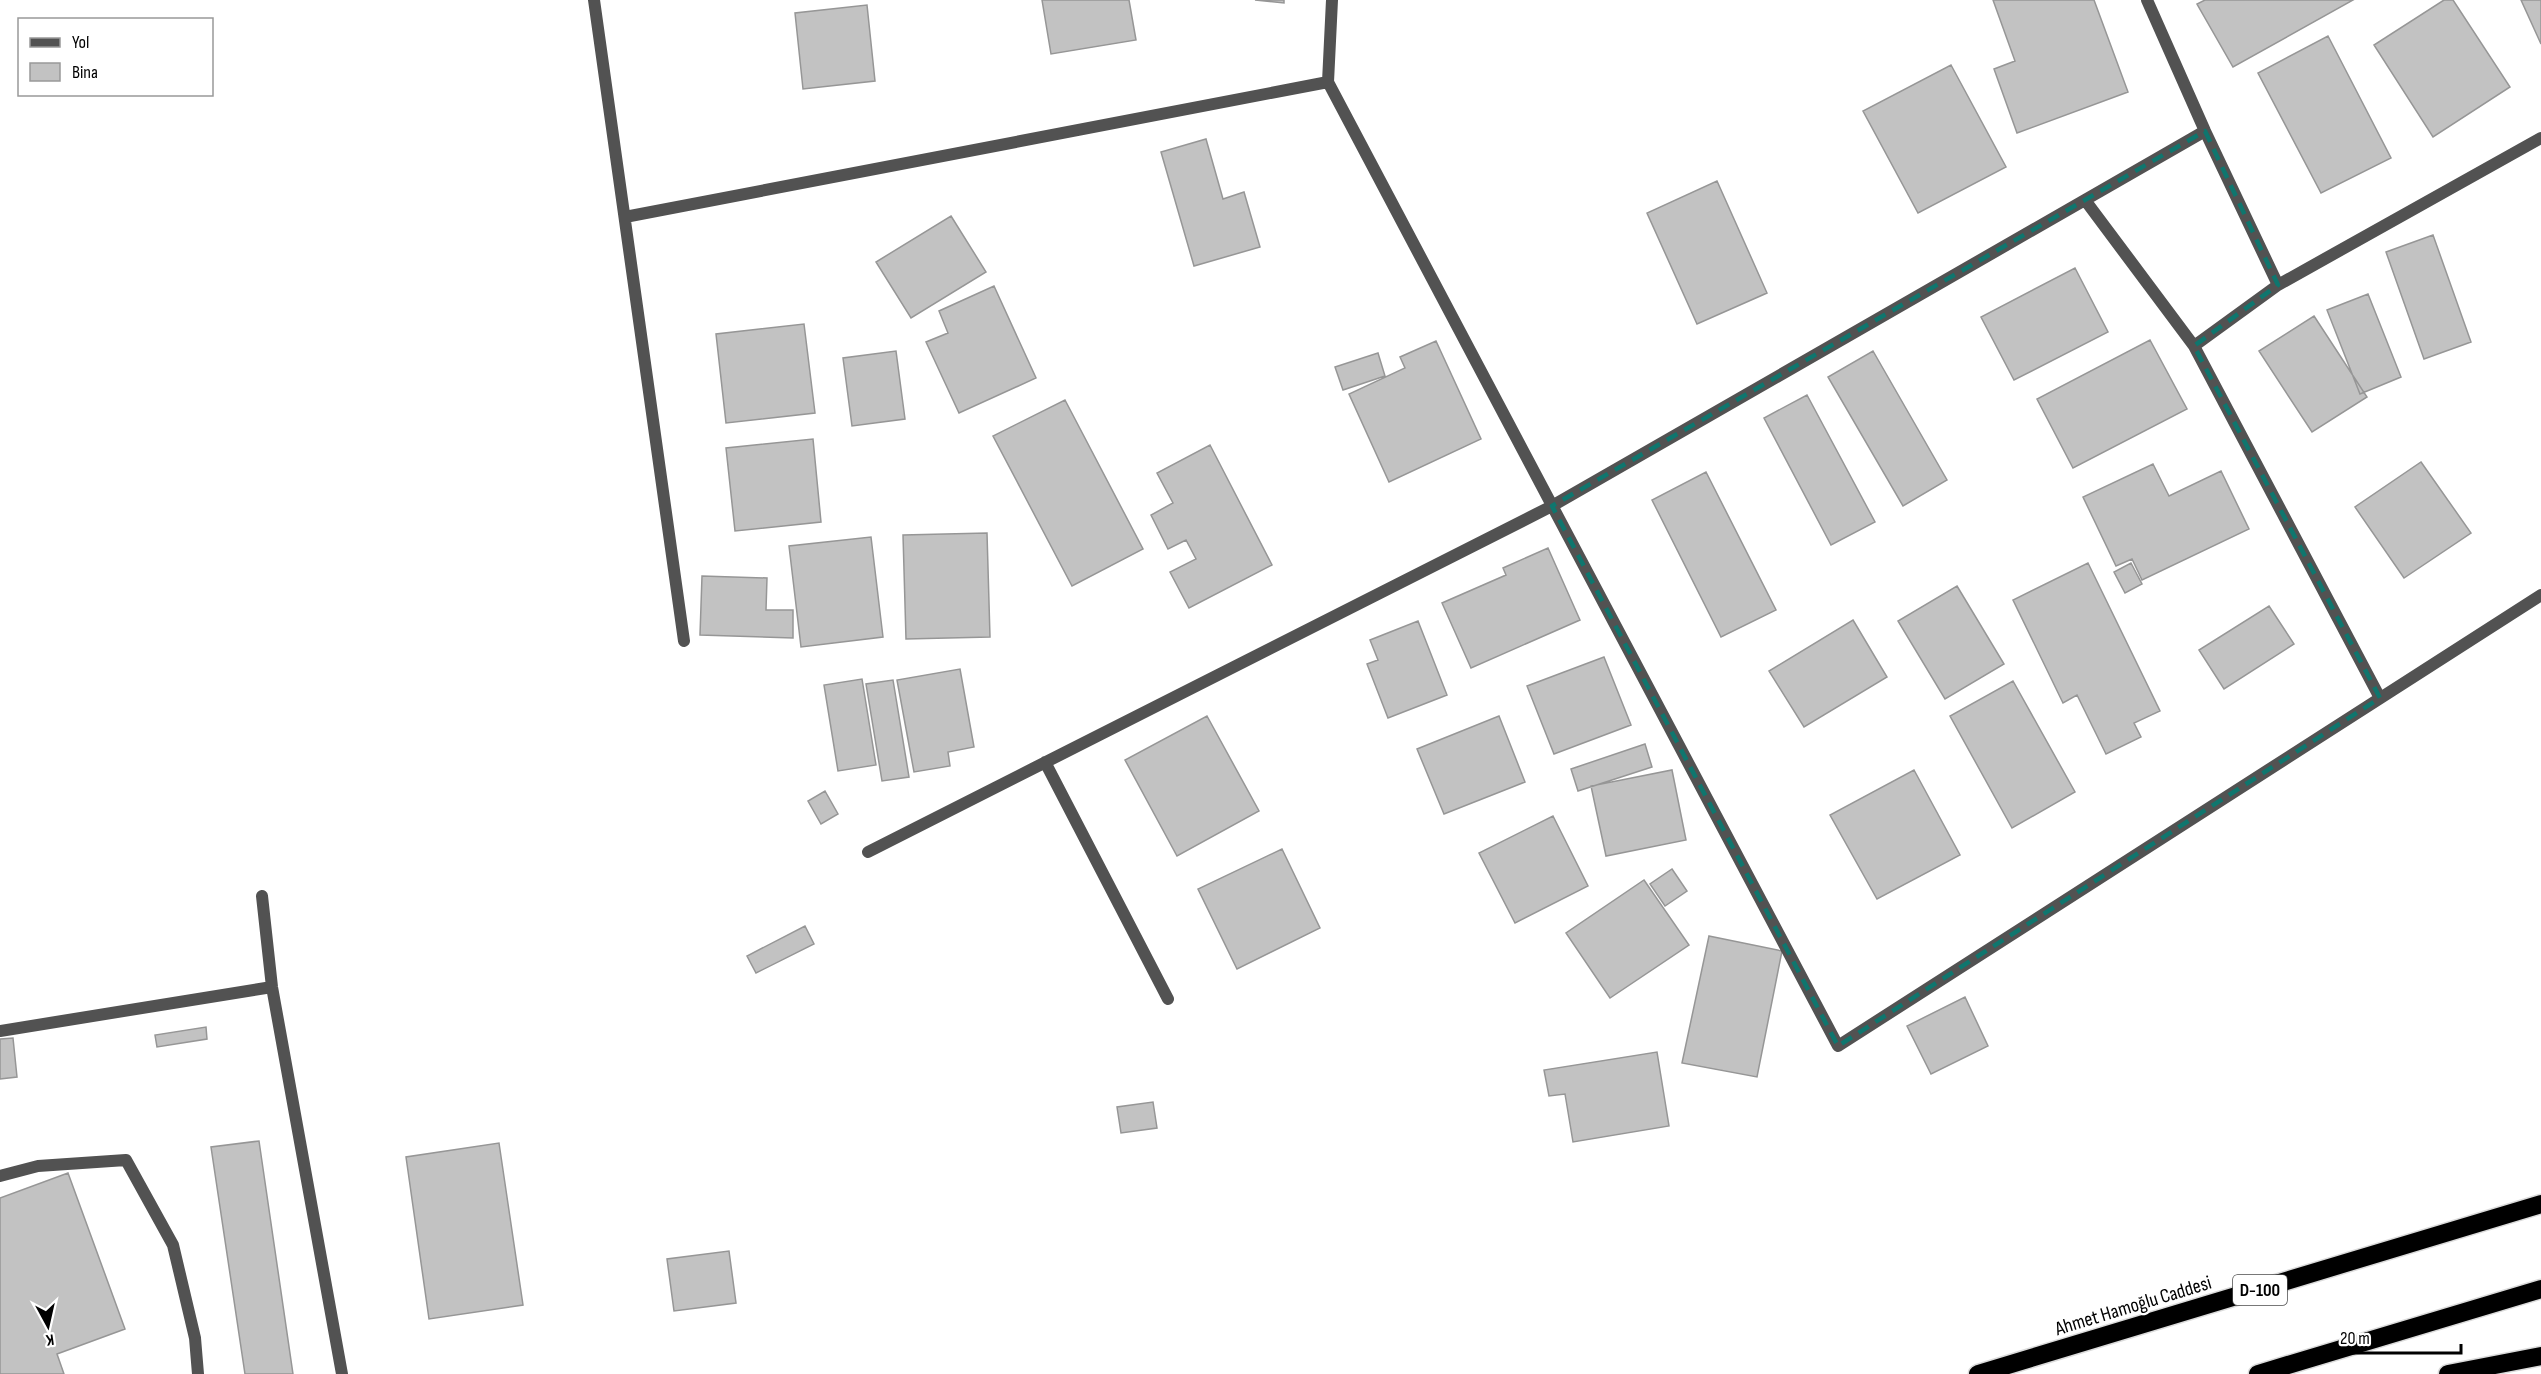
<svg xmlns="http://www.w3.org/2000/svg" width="2541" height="1374" viewBox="0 0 2541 1374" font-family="'Sofia Sans Condensed',sans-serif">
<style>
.building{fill:#c2c2c2;stroke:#969696;stroke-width:1.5}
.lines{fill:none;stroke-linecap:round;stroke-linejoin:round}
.highway-casing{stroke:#dbdbdb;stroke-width:21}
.street{stroke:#525252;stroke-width:12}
.highway{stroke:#000;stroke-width:18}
.marked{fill:none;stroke:#0f766e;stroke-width:4.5;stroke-dasharray:12 8;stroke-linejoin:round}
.labels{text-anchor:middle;stroke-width:4.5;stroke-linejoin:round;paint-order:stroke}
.shield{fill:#fff;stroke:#4c4c4c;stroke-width:1.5}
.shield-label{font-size:18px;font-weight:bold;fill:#000}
.street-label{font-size:20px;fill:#000;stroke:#fff}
</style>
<rect width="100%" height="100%" fill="#fff"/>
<path class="building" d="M1042,0H1129L1136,40L1051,54Z
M1255,0H1284V3Z
M1993,0H2094L2128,92L2017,133L1994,69L2015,61Z
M2205,0H2353L2233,67L2197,4Z
M2444,0H2453L2510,87L2433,137L2374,45Z
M2521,0H2541V44Z
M867,5L875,81L803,89L795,13Z
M2328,36L2391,158L2321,193L2258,73Z
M1951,65L2006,167L1918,213L1863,111Z
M1206,139L1223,199L1244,192L1260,247L1194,266L1161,152Z
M1717,181L1767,293L1697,324L1647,213Z
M951,216L986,272L911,318L876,262Z
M2433,235L2471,342L2424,359L2386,252Z
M2075,268L2108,332L2014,380L1981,317Z
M994,286L1036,378L959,413L926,342L948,333L939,311Z
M2368,294L2401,377L2360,394L2327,310Z
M2314,316L2367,397L2312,432L2259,351Z
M804,324L815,413L726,423L716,334Z
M2150,340L2187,409L2073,468L2037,399Z
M1436,341L1481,439L1389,482L1349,394L1405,368L1400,357Z
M896,351L905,419L852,426L843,358Z
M1873,351L1947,480L1903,506L1828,377Z
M1378,353L1385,376L1343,390L1335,367Z
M1807,395L1875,522L1831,545L1764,418Z
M1065,400L1143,549L1072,586L993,436Z
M813,439L821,522L735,531L726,448Z
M1210,445L1272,565L1189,608L1170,572L1196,559L1186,540L1168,549L1151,515L1173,503L1157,473Z
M2421,462L2471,533L2404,578L2355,507Z
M2153,464L2169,496L2221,471L2249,529L2142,580L2132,559L2116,566L2083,497Z
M1706,472L1776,610L1721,637L1652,500Z
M987,533L990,637L906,639L903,535Z
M871,537L883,637L801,647L789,546Z
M1548,548L1580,620L1471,668L1442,603L1506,575L1503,568Z
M2088,563L2160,711L2134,723L2141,737L2106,754L2077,695L2063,703L2013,600Z
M2131,563L2142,584L2125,593L2114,572Z
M702,576L767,578L766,610H793V638L700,635Z
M1957,586L2004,664L1945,699L1898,621Z
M2269,606L2294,644L2224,689L2199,650Z
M1853,620L1887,677L1804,727L1769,671Z
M1418,621L1447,695L1388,718L1367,664L1378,660L1370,640Z
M1604,657L1631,725L1554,754L1527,686Z
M960,669L974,747L948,752L950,766L914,772L897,680Z
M862,679L876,765L838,771L824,685Z
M893,680L909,777L882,781L866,684Z
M2013,681L2075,792L2012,828L1950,716Z
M1207,716L1259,811L1177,856L1125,760Z
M1499,716L1525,782L1444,814L1417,749Z
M1645,744L1652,767L1578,791L1571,769Z
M1672,770L1686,840L1606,856L1591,786Z
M1914,770L1960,855L1877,899L1830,815Z
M825,791L838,814L821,824L808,801Z
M1553,816L1588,886L1515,923L1479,853Z
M1282,849L1320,928L1237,969L1198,889Z
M1672,869L1687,891L1665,906L1650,884Z
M1644,880L1689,945L1610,998L1566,933Z
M805,926L814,944L756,973L747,956Z
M1709,936L1782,951L1757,1077L1682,1063Z
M1965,997L1988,1046L1931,1074L1907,1026Z
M206,1027L207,1039L157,1047L155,1035Z
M13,1038L17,1077L0,1079V1039Z
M1657,1052L1669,1126L1573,1142L1565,1094L1549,1096L1544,1070Z
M1153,1102L1157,1128L1121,1133L1117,1107Z
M259,1141L293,1374H245L211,1147Z
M499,1143L523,1305L429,1319L406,1157Z
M68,1173L125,1329L57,1354L64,1374H0V1198Z
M729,1251L736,1303L674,1311L667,1259Z"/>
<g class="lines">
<g class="highway-casing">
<path id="highway" d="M1978,1374L2541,1204
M2258,1374L2541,1289
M2448,1374L2541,1356"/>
</g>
<path class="street" d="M594,0L684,641
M1332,0L1328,82L1838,1046L2541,595
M2147,0L2205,131L2278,285
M2085,200L2194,346L2380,698
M625,217L1328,82
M2194,346L2278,285L2541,138
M1045,762L1168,999
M868,852L1552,506L2205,131
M262,896L272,987L342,1374
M0,1031L272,987
M0,1176L38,1166L126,1160L173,1245L195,1338L198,1374"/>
<use href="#highway" class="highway"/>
</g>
<path class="marked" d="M2205,131L2278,285L2194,346L2380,698L1838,1046L1552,506Z"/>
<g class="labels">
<rect class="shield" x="2233" y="1275" width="54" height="30" rx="4.5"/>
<g class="shield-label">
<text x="2260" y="1296">D-100</text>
</g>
<g class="street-label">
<text transform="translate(2133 1305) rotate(-17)" y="7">Ahmet Hamoğlu Caddesi</text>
</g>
</g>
<rect x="18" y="18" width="195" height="78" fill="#ffffff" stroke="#999999" stroke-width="1.5"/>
<rect x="30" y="38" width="30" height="9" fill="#525252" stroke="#999999" stroke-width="1.5"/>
<text x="72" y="48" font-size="18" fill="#000000">Yol</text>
<rect x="30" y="63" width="30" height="18" fill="#c2c2c2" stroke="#999999" stroke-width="1.5"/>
<text x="72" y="78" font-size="18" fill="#000000">Bina</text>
<g transform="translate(48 1326) rotate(172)" stroke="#ffffff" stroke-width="4.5" paint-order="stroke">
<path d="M0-4.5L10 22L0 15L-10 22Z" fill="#000000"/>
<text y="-9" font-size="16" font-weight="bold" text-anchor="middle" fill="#000000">K</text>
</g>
<path d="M2331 1344v9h130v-9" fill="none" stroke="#000000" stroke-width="3"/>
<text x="2340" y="1344" font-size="18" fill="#000000" stroke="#ffffff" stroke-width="4.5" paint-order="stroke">20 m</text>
</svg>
